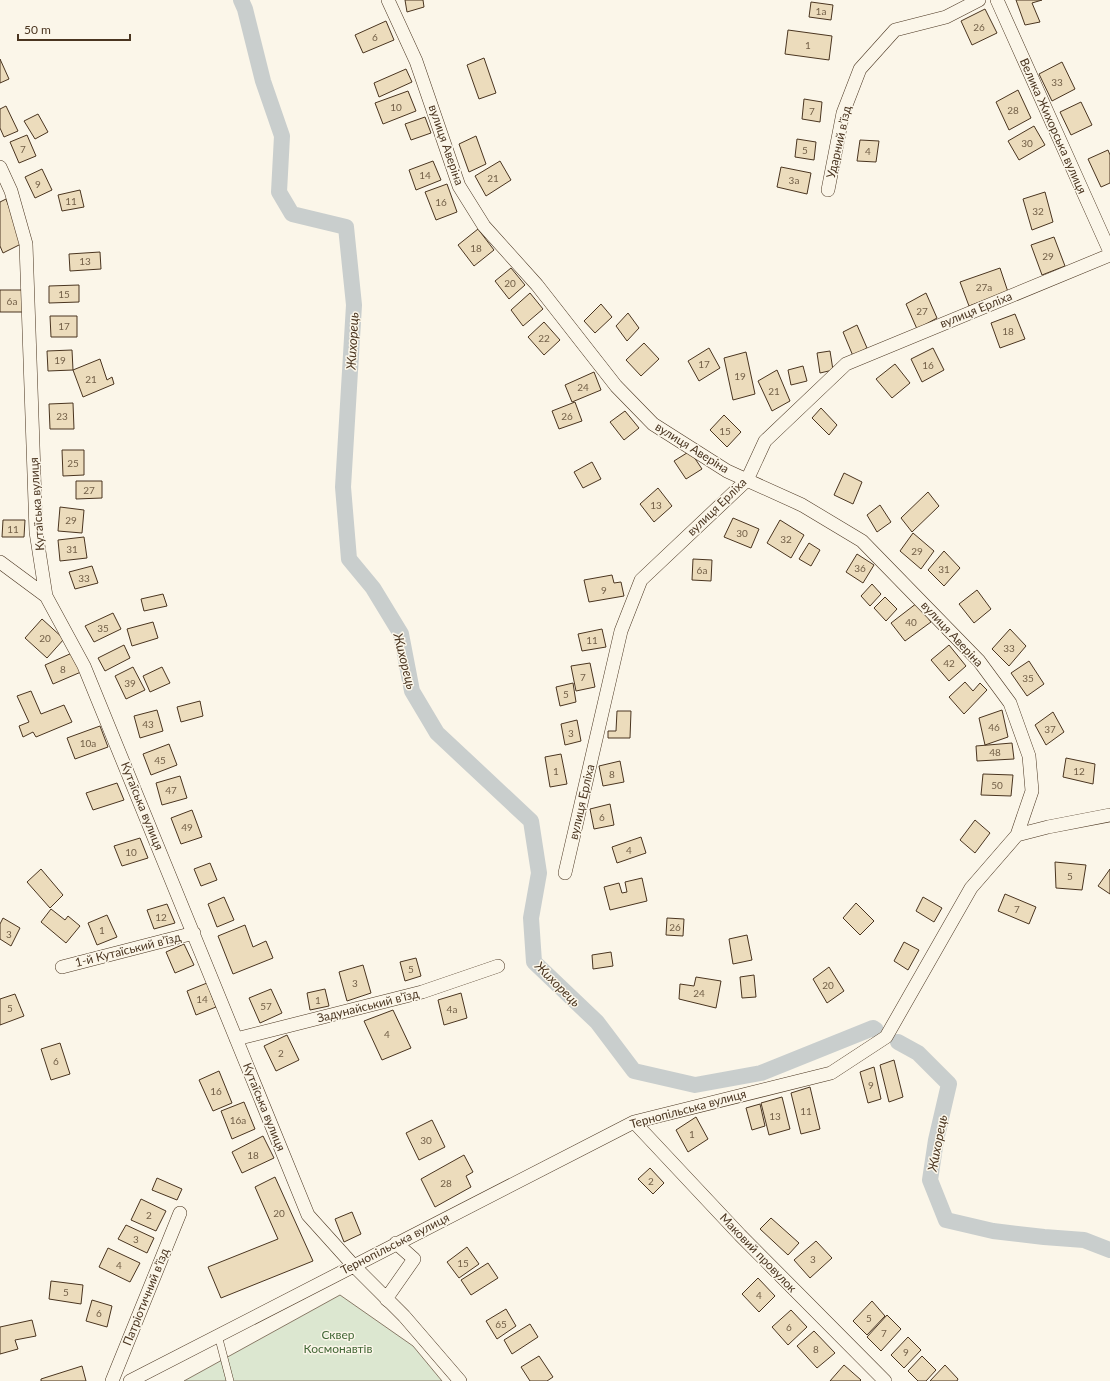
<svg xmlns="http://www.w3.org/2000/svg" width="1110" height="1381" viewBox="0 0 1110 1381" font-family="Lato,sans-serif">
<style>
.green{fill:#dce7d0;stroke:#887966}
.lines{fill:none;stroke-linecap:round;stroke-linejoin:round}
.canal{stroke:#c9cecd;stroke-width:16}
.building{fill:#ecdcbc;stroke:#4a3520}
.service-casing{stroke:#4a3520;stroke-width:8}
.minor-casing{stroke:#4a3520;stroke-width:14}
.service{stroke:#fbf6e9;stroke-width:7}
.minor{stroke:#fbf6e9;stroke-width:13}
.labels{text-anchor:middle;stroke-width:3;stroke-linejoin:round;paint-order:stroke}
.number-label{font-size:10px;fill:#725f47}
.street-label{font-size:12px;fill:#4a3520;stroke:#fbf6e9}
.park-label{font-size:12px;fill:#436837;stroke:#fbf6e9}
.water-label{font-size:13px;font-style:italic;fill:#4a3520;stroke:#fbf6e9}
</style>
<rect width="100%" height="100%" fill="#fbf6e9"/>
<path class="green" d="M340,1295L413,1346L442,1381H184Z"/>
<g class="lines">
<path class="canal" d="M241,0L245,9L263,81L282,136L279,192L292,214L346,227L354,305L343,487L349,559L373,588L401,634L412,691L437,733L531,821L539,873L531,918L534,962L597,1022L634,1071L695,1085L761,1073L873,1028L876,1030
M898,1042L918,1053L949,1084L936,1140L930,1180L946,1220L993,1231L1044,1237L1084,1240L1110,1250"/>
</g>
<path class="building" d="M405,0H423L424,7L407,12Z
M1016,0H1042L1032,3L1040,22L1025,25Z
M811,2L833,5L831,20L809,17Z
M985,9L997,33L972,45L961,21Z
M386,21L394,40L363,53L355,35Z
M788,30L832,36L829,60L785,54Z
M484,58L496,93L479,99L467,65Z
M0,59L9,79L0,83Z
M1062,62L1075,89L1052,101L1039,74Z
M406,69L412,82L379,97L374,83Z
M1018,90L1031,118L1009,130L996,102Z
M408,91L416,111L383,124L375,103Z
M804,99L822,102L820,122L802,119Z
M1081,102L1092,125L1071,135L1060,112Z
M6,106L18,131L4,137L0,128V109Z
M38,114L48,132L35,139L24,121Z
M425,117L431,133L411,140L405,124Z
M1034,126L1045,145L1019,160L1008,141Z
M27,135L36,156L19,163L10,142Z
M476,136L486,164L469,172L459,144Z
M797,139L816,142L814,160L795,157Z
M860,140L879,141L876,162L857,161Z
M1108,150L1110,155V183L1101,187L1088,159Z
M433,161L441,180L416,190L409,170Z
M500,161L511,180L486,196L475,176Z
M781,167L811,173L807,194L777,187Z
M42,169L52,190L35,198L25,177Z
M447,184L457,212L436,220L425,192Z
M80,190L84,207L62,211L58,195Z
M1045,192L1053,222L1032,230L1023,199Z
M6,199L23,243L3,253L0,246V202Z
M478,229L494,250L474,266L458,245Z
M1054,237L1065,266L1042,275L1031,245Z
M100,252L101,269L70,271L69,254Z
M511,268L525,285L509,299L495,281Z
M1000,268L1008,292L969,306L960,282Z
M79,285V302L49,303V286Z
M0,290H23L24,312H0Z
M530,293L543,309L523,326L511,310Z
M926,293L937,318L917,329L906,304Z
M601,304L612,317L595,333L584,321Z
M628,313L639,328L627,341L616,326Z
M1015,314L1025,339L1000,348L991,323Z
M50,316H77V337H51Z
M544,322L560,340L544,355L528,337Z
M857,325L867,348L853,356L843,332Z
M644,343L659,359L641,376L626,360Z
M709,348L720,368L699,381L688,361Z
M933,348L944,370L922,382L911,359Z
M72,350L73,370L48,371L47,351Z
M830,351L833,370L820,373L817,353Z
M746,352L755,394L733,400L724,358Z
M100,359L107,380L112,377L114,384L83,397L73,370Z
M895,364L910,383L892,398L876,379Z
M803,366L807,381L791,385L788,370Z
M777,370L790,401L772,411L758,381Z
M594,372L601,390L572,402L565,385Z
M575,402L582,421L559,429L552,411Z
M73,403L74,429H50L49,404Z
M821,408L837,425L829,435L812,418Z
M625,411L639,428L624,440L610,422Z
M724,415L741,432L727,447L710,430Z
M62,450H84V475L63,476Z
M690,451L702,469L686,479L674,461Z
M592,462L601,479L583,488L574,472Z
M844,473L862,482L853,504L834,495Z
M76,481H102V498L76,499Z
M658,488L672,506L654,522L640,504Z
M928,492L939,506L912,532L901,518Z
M880,505L891,522L877,532L867,515Z
M60,507L84,510L82,533L58,531Z
M733,518L759,529L751,548L724,537Z
M3,520H25L24,537H2Z
M780,520L804,535L791,558L767,543Z
M913,533L934,551L921,569L900,551Z
M84,537L87,558L60,561L58,540Z
M809,543L820,550L811,566L799,559Z
M944,551L960,568L944,586L928,570Z
M857,554L874,565L863,583L846,572Z
M693,559L712,560L711,581L692,580Z
M92,566L98,583L75,589L69,572Z
M612,575L614,583L621,582L624,596L589,602L584,580Z
M872,584L881,594L870,606L861,596Z
M977,590L991,609L974,623L959,604Z
M163,594L167,606L144,611L141,599Z
M885,597L897,609L886,621L874,608Z
M917,603L931,622L905,641L891,623Z
M113,613L121,629L94,642L85,626Z
M42,619L64,639L47,658L25,638Z
M153,622L158,638L132,646L127,629Z
M602,629L606,647L582,651L578,634Z
M1010,629L1026,646L1009,666L992,649Z
M124,645L130,658L105,671L98,658Z
M949,645L966,666L949,681L931,660Z
M72,653L81,672L53,684L45,665Z
M1029,661L1044,684L1027,696L1011,673Z
M590,663L595,687L576,691L571,666Z
M133,667L145,690L126,699L115,676Z
M162,667L170,683L150,692L143,676Z
M965,682L973,691L980,683L987,690L964,714L949,697Z
M573,683L576,702L560,706L556,687Z
M31,691L41,714L64,705L72,722L36,737L33,732L23,737L19,726L29,722L17,696Z
M200,701L203,716L181,722L177,707Z
M157,710L163,731L140,738L134,716Z
M1002,710L1008,737L985,745L979,718Z
M617,711H631L630,738H608V731H616Z
M1053,712L1064,732L1046,745L1035,725Z
M577,720L581,741L565,745L561,724Z
M100,726L108,747L75,759L67,738Z
M1012,743L1014,759L977,761L976,746Z
M169,744L177,765L151,775L143,754Z
M561,754L567,784L550,787L545,757Z
M1066,758L1095,764L1093,784L1063,777Z
M620,761L624,782L603,786L599,766Z
M983,774L1013,775L1011,796L981,795Z
M180,776L187,798L162,805L156,783Z
M117,783L124,800L93,810L86,793Z
M610,804L614,825L594,829L590,809Z
M192,810L202,837L181,844L171,818Z
M975,820L990,833L975,853L960,840Z
M641,837L646,853L617,863L612,847Z
M140,838L148,858L122,866L114,846Z
M1055,862L1086,865L1082,890L1056,888Z
M210,863L217,880L201,886L194,869Z
M41,869L63,895L50,908L27,882Z
M1110,869V894L1098,886Z
M642,878L647,901L610,910L604,887L619,883L622,893L627,892L625,882Z
M1005,894L1036,907L1029,924L998,911Z
M224,897L234,920L217,927L208,904Z
M923,897L942,908L934,922L916,911Z
M856,903L874,921L860,935L843,918Z
M167,904L175,923L154,929L147,910Z
M51,909L65,920L68,916L80,926L66,943L41,922Z
M107,915L117,937L97,945L88,923Z
M3,918L20,928L11,946L0,939V924Z
M667,918L684,919L683,936L666,935Z
M245,925L253,947L266,941L273,958L233,974L218,936Z
M747,935L752,960L733,964L729,939Z
M904,942L919,950L908,970L894,961Z
M184,944L194,965L175,973L166,952Z
M611,952L613,966L593,969L592,955Z
M416,958L421,976L405,981L400,962Z
M363,965L371,993L347,1001L339,972Z
M829,967L844,991L827,1003L813,979Z
M754,975L756,997L742,998L740,977Z
M696,977L721,981L716,1008L679,999L680,984L694,986Z
M207,983L216,1007L196,1015L187,991Z
M271,989L282,1013L260,1023L249,998Z
M325,989L329,1006L310,1010L307,993Z
M461,993L467,1018L444,1025L438,1000Z
M15,994L24,1016L0,1025V999Z
M393,1010L411,1048L382,1060L364,1021Z
M287,1035L299,1060L276,1071L264,1046Z
M60,1043L70,1074L51,1080L41,1049Z
M894,1060L903,1097L889,1102L880,1065Z
M874,1067L881,1099L868,1103L860,1072Z
M219,1071L232,1103L213,1111L199,1080Z
M810,1087L820,1129L801,1134L791,1093Z
M782,1097L790,1129L769,1135L761,1103Z
M244,1102L255,1129L232,1139L221,1111Z
M760,1104L765,1126L752,1130L746,1108Z
M696,1117L708,1139L688,1152L676,1130Z
M432,1120L445,1147L419,1160L406,1133Z
M263,1136L274,1158L242,1173L232,1152Z
M464,1155L473,1172L466,1176L471,1187L435,1207L421,1179Z
M650,1168L664,1183L653,1194L638,1179Z
M275,1177L313,1261L221,1298L208,1267L278,1239L255,1187Z
M157,1178L182,1189L177,1200L152,1190Z
M141,1199L166,1211L156,1231L131,1220Z
M352,1212L361,1234L344,1242L335,1219Z
M771,1218L799,1243L788,1255L760,1229Z
M126,1225L154,1238L147,1253L118,1239Z
M816,1241L832,1258L810,1278L794,1260Z
M467,1247L479,1264L459,1278L447,1262Z
M108,1248L140,1263L130,1282L99,1267Z
M488,1263L498,1278L471,1295L461,1280Z
M758,1278L775,1296L759,1312L742,1294Z
M51,1281L83,1285L81,1304L49,1299Z
M92,1300L112,1306L107,1327L86,1321Z
M872,1301L885,1316L867,1335L853,1321Z
M506,1309L516,1326L497,1339L486,1321Z
M791,1310L807,1327L788,1345L772,1327Z
M887,1315L901,1329L881,1351L867,1337Z
M32,1320L36,1336L15,1340L18,1349L0,1354V1327Z
M530,1324L538,1337L512,1354L504,1340Z
M814,1331L835,1353L817,1368L797,1346Z
M908,1337L921,1350L904,1368L891,1355Z
M539,1356L553,1377L547,1381H530L521,1367Z
M922,1356L936,1370L926,1381H918L908,1371Z
M844,1365L861,1380L860,1381H830Z
M945,1365L958,1379L957,1381H930Z
M82,1366L86,1381H41V1379Z"/>
<g class="lines">
<g class="service-casing">
<path id="service" d="M218,1335L230,1381"/>
</g>
<g class="minor-casing">
<path id="minor" d="M388,0L416,61L459,186L484,226L537,285L616,386L653,424L727,471L802,505L862,541L979,661L1010,703L1029,756L1032,791L1017,835
M997,0L1110,252
M0,167L11,191L26,244L36,532L46,596L84,666L308,1215L353,1265L404,1316L460,1381
M828,190L843,113L860,69L895,30L946,17L979,0
M0,562L46,596
M565,873L621,631L641,580L747,480L765,441L846,364L1110,255
M62,967L194,933
M236,1039L422,992L498,966
M634,1122L740,1235L885,1381
M391,1303L386,1299L414,1259L396,1243
M112,1381L180,1213
M130,1381L634,1122L831,1073L886,1037L971,888L1017,835L1048,827L1110,815"/>
</g>
<use href="#service" class="service"/>
<use href="#minor" class="minor"/>
</g>
<g class="labels">
<g class="number-label">
<text x="821" y="15">1а</text>
<text x="979" y="31">26</text>
<text x="375" y="41">6</text>
<text x="808" y="49">1</text>
<text x="1057" y="86">33</text>
<text x="396" y="111">10</text>
<text x="1013" y="114">28</text>
<text x="812" y="115">7</text>
<text x="1027" y="147">30</text>
<text x="23" y="153">7</text>
<text x="805" y="154">5</text>
<text x="868" y="155">4</text>
<text x="425" y="179">14</text>
<text x="493" y="182">21</text>
<text x="794" y="184">3а</text>
<text x="38" y="188">9</text>
<text x="71" y="205">11</text>
<text x="441" y="206">16</text>
<text x="1038" y="215">32</text>
<text x="476" y="252">18</text>
<text x="1048" y="260">29</text>
<text x="85" y="265">13</text>
<text x="510" y="287">20</text>
<text x="984" y="291">27а</text>
<text x="64" y="298">15</text>
<text x="12" y="305">6а</text>
<text x="922" y="315">27</text>
<text x="64" y="330">17</text>
<text x="1008" y="335">18</text>
<text x="544" y="342">22</text>
<text x="60" y="364">19</text>
<text x="704" y="368">17</text>
<text x="928" y="369">16</text>
<text x="740" y="380">19</text>
<text x="91" y="383">21</text>
<text x="583" y="391">24</text>
<text x="774" y="395">21</text>
<text x="62" y="420">23</text>
<text x="567" y="420">26</text>
<text x="725" y="435">15</text>
<text x="73" y="467">25</text>
<text x="89" y="494">27</text>
<text x="656" y="509">13</text>
<text x="71" y="524">29</text>
<text x="13" y="533">11</text>
<text x="742" y="537">30</text>
<text x="786" y="543">32</text>
<text x="72" y="553">31</text>
<text x="917" y="555">29</text>
<text x="860" y="572">36</text>
<text x="944" y="573">31</text>
<text x="702" y="574">6а</text>
<text x="84" y="582">33</text>
<text x="604" y="594">9</text>
<text x="911" y="626">40</text>
<text x="103" y="632">35</text>
<text x="45" y="642">20</text>
<text x="592" y="644">11</text>
<text x="1009" y="652">33</text>
<text x="949" y="667">42</text>
<text x="63" y="673">8</text>
<text x="583" y="681">7</text>
<text x="1028" y="682">35</text>
<text x="130" y="687">39</text>
<text x="566" y="698">5</text>
<text x="148" y="728">43</text>
<text x="994" y="731">46</text>
<text x="1050" y="733">37</text>
<text x="571" y="737">3</text>
<text x="88" y="747">10а</text>
<text x="995" y="756">48</text>
<text x="160" y="764">45</text>
<text x="556" y="775">1</text>
<text x="1079" y="775">12</text>
<text x="612" y="778">8</text>
<text x="997" y="789">50</text>
<text x="171" y="794">47</text>
<text x="602" y="821">6</text>
<text x="187" y="831">49</text>
<text x="629" y="854">4</text>
<text x="131" y="856">10</text>
<text x="1070" y="880">5</text>
<text x="1017" y="913">7</text>
<text x="161" y="921">12</text>
<text x="675" y="931">26</text>
<text x="102" y="934">1</text>
<text x="9" y="938">3</text>
<text x="411" y="973">5</text>
<text x="355" y="987">3</text>
<text x="828" y="989">20</text>
<text x="699" y="997">24</text>
<text x="202" y="1003">14</text>
<text x="318" y="1004">1</text>
<text x="266" y="1010">57</text>
<text x="10" y="1012">5</text>
<text x="452" y="1013">4а</text>
<text x="387" y="1038">4</text>
<text x="281" y="1057">2</text>
<text x="56" y="1065">6</text>
<text x="871" y="1089">9</text>
<text x="216" y="1095">16</text>
<text x="806" y="1115">11</text>
<text x="775" y="1120">13</text>
<text x="238" y="1124">16а</text>
<text x="692" y="1138">1</text>
<text x="426" y="1144">30</text>
<text x="253" y="1159">18</text>
<text x="651" y="1185">2</text>
<text x="446" y="1187">28</text>
<text x="279" y="1217">20</text>
<text x="149" y="1219">2</text>
<text x="136" y="1243">3</text>
<text x="813" y="1263">3</text>
<text x="463" y="1267">15</text>
<text x="119" y="1269">4</text>
<text x="66" y="1296">5</text>
<text x="759" y="1299">4</text>
<text x="99" y="1317">6</text>
<text x="869" y="1322">5</text>
<text x="501" y="1328">65</text>
<text x="789" y="1331">6</text>
<text x="884" y="1337">7</text>
<text x="816" y="1353">8</text>
<text x="906" y="1356">9</text>
</g>
<g class="street-label">
<text transform="translate(1053 126) rotate(66)" y="4">Велика Жихорська вулиця</text>
<text transform="translate(839 142) rotate(-77)" y="4">Ударний в’їзд</text>
<text transform="translate(446 145) rotate(71)" y="4">вулиця Аверіна</text>
<text transform="translate(976 310) rotate(-22)" y="4">вулиця Ерліха</text>
<text transform="translate(692 448) rotate(32)" y="4">вулиця Аверіна</text>
<text transform="translate(37 504) rotate(-94)" y="4">Кутаїська вулиця</text>
<text transform="translate(717 507) rotate(-44)" y="4">вулиця Ерліха</text>
<text transform="translate(952 634) rotate(47)" y="4">вулиця Аверіна</text>
<text transform="translate(582 802) rotate(-77)" y="4">вулиця Ерліха</text>
<text transform="translate(142 806) rotate(68)" y="4">Кутаїська вулиця</text>
<text transform="translate(128 950) rotate(-14)" y="4">1-й Кутаїський в’їзд</text>
<text transform="translate(368 1006) rotate(-14)" y="4">Задунайський в’їзд</text>
<text transform="translate(264 1107) rotate(68)" y="4">Кутаїська вулиця</text>
<text transform="translate(688 1109) rotate(-15)" y="4">Тернопільська вулиця</text>
<text transform="translate(395 1244) rotate(-27)" y="4">Тернопільська вулиця</text>
<text transform="translate(758 1253) rotate(46)" y="4">Маковий провулок</text>
<text transform="translate(146 1297) rotate(-68)" y="4">Патріотичний в’їзд</text>
</g>
<g class="park-label">
<text x="338" y="1339">Сквер<tspan x="338" dy="14">Космонавтів</tspan></text>
</g>
<g class="water-label">
<text transform="translate(352 341) rotate(-87)" y="5">Жихорець</text>
<text transform="translate(405 661) rotate(76)" y="5">Жихорець</text>
<text transform="translate(558 984) rotate(45)" y="5">Жихорець</text>
<text transform="translate(937 1143) rotate(-79)" y="5">Жихорець</text>
</g>
</g>
<path d="M18 34v6h112v-6" fill="none" stroke="#4a3520" stroke-width="2"/>
<text x="24" y="34" font-size="12" fill="#4a3520" stroke="#fbf6e9" stroke-width="3" paint-order="stroke">50 m</text>
</svg>
